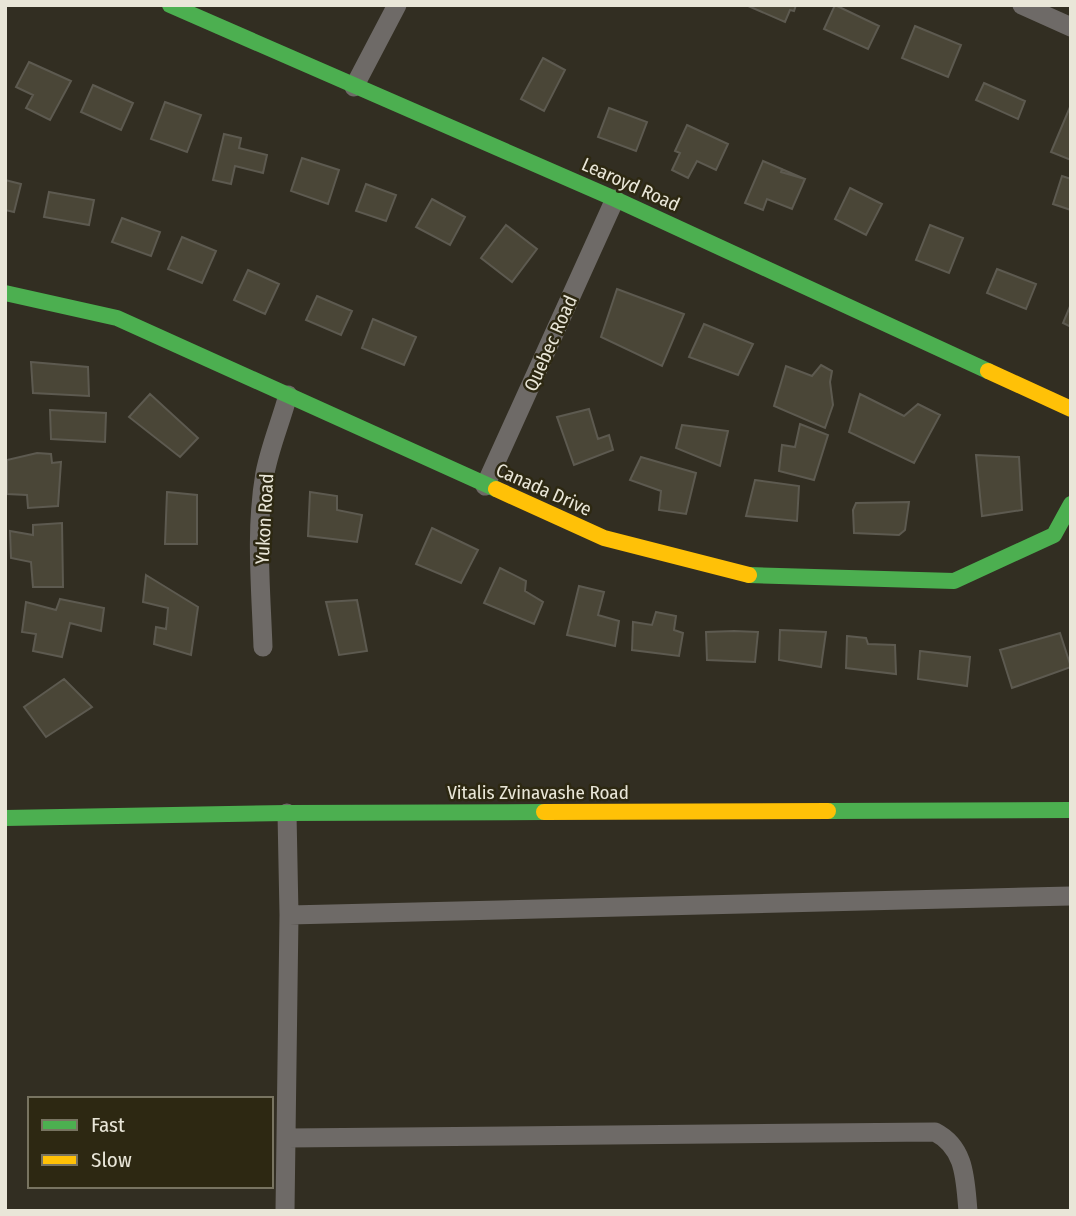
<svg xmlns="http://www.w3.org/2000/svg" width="1076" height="1216" viewBox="0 0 1076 1216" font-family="'Fira Sans Condensed',sans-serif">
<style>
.building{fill:#4a4637;stroke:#5d5a50;stroke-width:2}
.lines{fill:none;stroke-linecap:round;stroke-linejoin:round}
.street{stroke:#6e6a67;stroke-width:19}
.fast{stroke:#4caf50;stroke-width:16}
.slow{stroke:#ffc107;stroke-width:16}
.labels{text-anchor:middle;stroke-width:5;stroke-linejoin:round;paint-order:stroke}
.street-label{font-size:19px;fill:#e9e6d8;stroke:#2d2812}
</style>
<rect width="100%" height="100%" fill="#322e22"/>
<path class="building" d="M746,5H796L794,11L790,10L785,22Z
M835,5L879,26L868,49L824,29Z
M915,26L961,45L948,77L902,58Z
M543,58L565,70L544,111L521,99Z
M29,62L71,81L50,120L26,108L33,95L16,87Z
M984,83L1025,101L1018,119L976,100Z
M93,85L133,103L121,130L81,112Z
M165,102L201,115L187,152L151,139Z
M1070,107L1071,108V160L1051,152Z
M609,108L647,122L636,151L598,137Z
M687,125L728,144L716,170L697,161L688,178L672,170L680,153L675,151Z
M224,134L241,138L239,148L267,155L263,173L235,166L231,184L213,180Z
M302,158L339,170L328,204L291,191Z
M763,161L782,169L781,172L805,179L792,209L767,199L763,210L745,203Z
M763,161L805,179L792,209L767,199L763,210L745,203Z
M1062,176L1071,179V210L1053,204Z
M5,180L21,184L14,212L5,210Z
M366,184L396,195L386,221L356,211Z
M850,188L882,204L866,235L835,219Z
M49,192L94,200L89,225L44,217Z
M432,199L465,217L450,245L416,227Z
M122,218L160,232L151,256L112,242Z
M506,225L537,249L512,282L481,258Z
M930,225L963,238L949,273L916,260Z
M182,237L216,251L202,283L168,269Z
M997,269L1036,284L1026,309L987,293Z
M248,270L279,284L265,314L234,300Z
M617,289L684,314L662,366L601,337Z
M317,296L352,311L341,335L306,320Z
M1071,304V327L1063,323Z
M373,319L416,337L404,365L362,348Z
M704,324L753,344L738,375L689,357Z
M31,362L88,367L89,396L33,393Z
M821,365L832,371L830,382L833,405L825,428L774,406L786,366L812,376Z
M150,394L198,438L180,457L129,417Z
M860,394L904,416L918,404L940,415L914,463L849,432Z
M589,409L598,439L609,435L613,450L574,465L557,417Z
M50,410L106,413L105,442L51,439Z
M800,424L828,435L814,480L779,471L782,445L795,447Z
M682,425L728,431L720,466L676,448Z
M37,453L51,454L52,463L61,462L58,506L28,508L27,495L7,494V460Z
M976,455L1019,457L1022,510L982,516Z
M641,457L696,473L686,514L659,510L661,491L630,480Z
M755,480L799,486L797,521L746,516Z
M167,492L197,495V544H165Z
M310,492L337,496V510L362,515L357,542L308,536Z
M909,502L905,530L899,535L854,533L853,510L856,503Z
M62,523L63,587H33L31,562L11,558L10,531L33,535V525Z
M432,528L478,550L461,583L416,564Z
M500,568L526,581L525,591L543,602L534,624L484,603Z
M146,575L198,607L191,655L154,644L156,627L166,629L168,608L143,602Z
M579,586L604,592L598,615L619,621L615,646L567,635Z
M60,599L104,608L101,631L70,623L62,657L33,651L36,634L22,632L26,602L56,610Z
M357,600L367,651L339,655L326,602Z
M656,612L676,616L674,630L683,633L679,656L632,650L633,622L652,625Z
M780,630L826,632L821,667L779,660Z
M734,631L758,632L755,662L707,660L706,632Z
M1060,633L1071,667L1012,688L1000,650Z
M847,636L866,638L868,644L895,645L896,674L846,668Z
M920,651L970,657L967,686L918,679Z
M64,679L92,707L46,737L24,707Z"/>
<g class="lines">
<path class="street" d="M1022,5L1071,27
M354,87L397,5
M485,486L615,199
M263,647C261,589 255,530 265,473C270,447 281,421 288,395
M289,915L1071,896
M287,1138L935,1132C966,1148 965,1180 968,1211
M285,1211L289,915L287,813"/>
<path class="fast" d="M170,5L615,199L988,371
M5,293L117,318L496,489
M749,575L954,581L1054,535L1071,504
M828,811L1071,810
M5,818L287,813L544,812"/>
<path class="slow" d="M988,371L1071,409
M496,489L604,538L749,575
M544,812L828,811"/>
</g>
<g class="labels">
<g class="street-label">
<text transform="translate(631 184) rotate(24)" y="7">Learoyd Road</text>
<text transform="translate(550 343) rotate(-66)" y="7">Quebec Road</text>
<text transform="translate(544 489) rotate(24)" y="7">Canada Drive</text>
<text transform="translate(264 519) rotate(-87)" y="7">Yukon Road</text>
<text x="538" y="799">Vitalis Zvinavashe Road</text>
</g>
</g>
<rect width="1076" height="1216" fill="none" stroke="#e9e6d8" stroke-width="14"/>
<rect x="28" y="1097" width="245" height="91" fill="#2d2812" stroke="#787461" stroke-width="2"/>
<rect x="42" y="1120" width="35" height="10" fill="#4caf50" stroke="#787461" stroke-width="2"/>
<text x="91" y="1132" font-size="21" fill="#e9e6d8">Fast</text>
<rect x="42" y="1155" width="35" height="10" fill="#ffc107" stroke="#787461" stroke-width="2"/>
<text x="91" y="1167" font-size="21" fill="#e9e6d8">Slow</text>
</svg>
